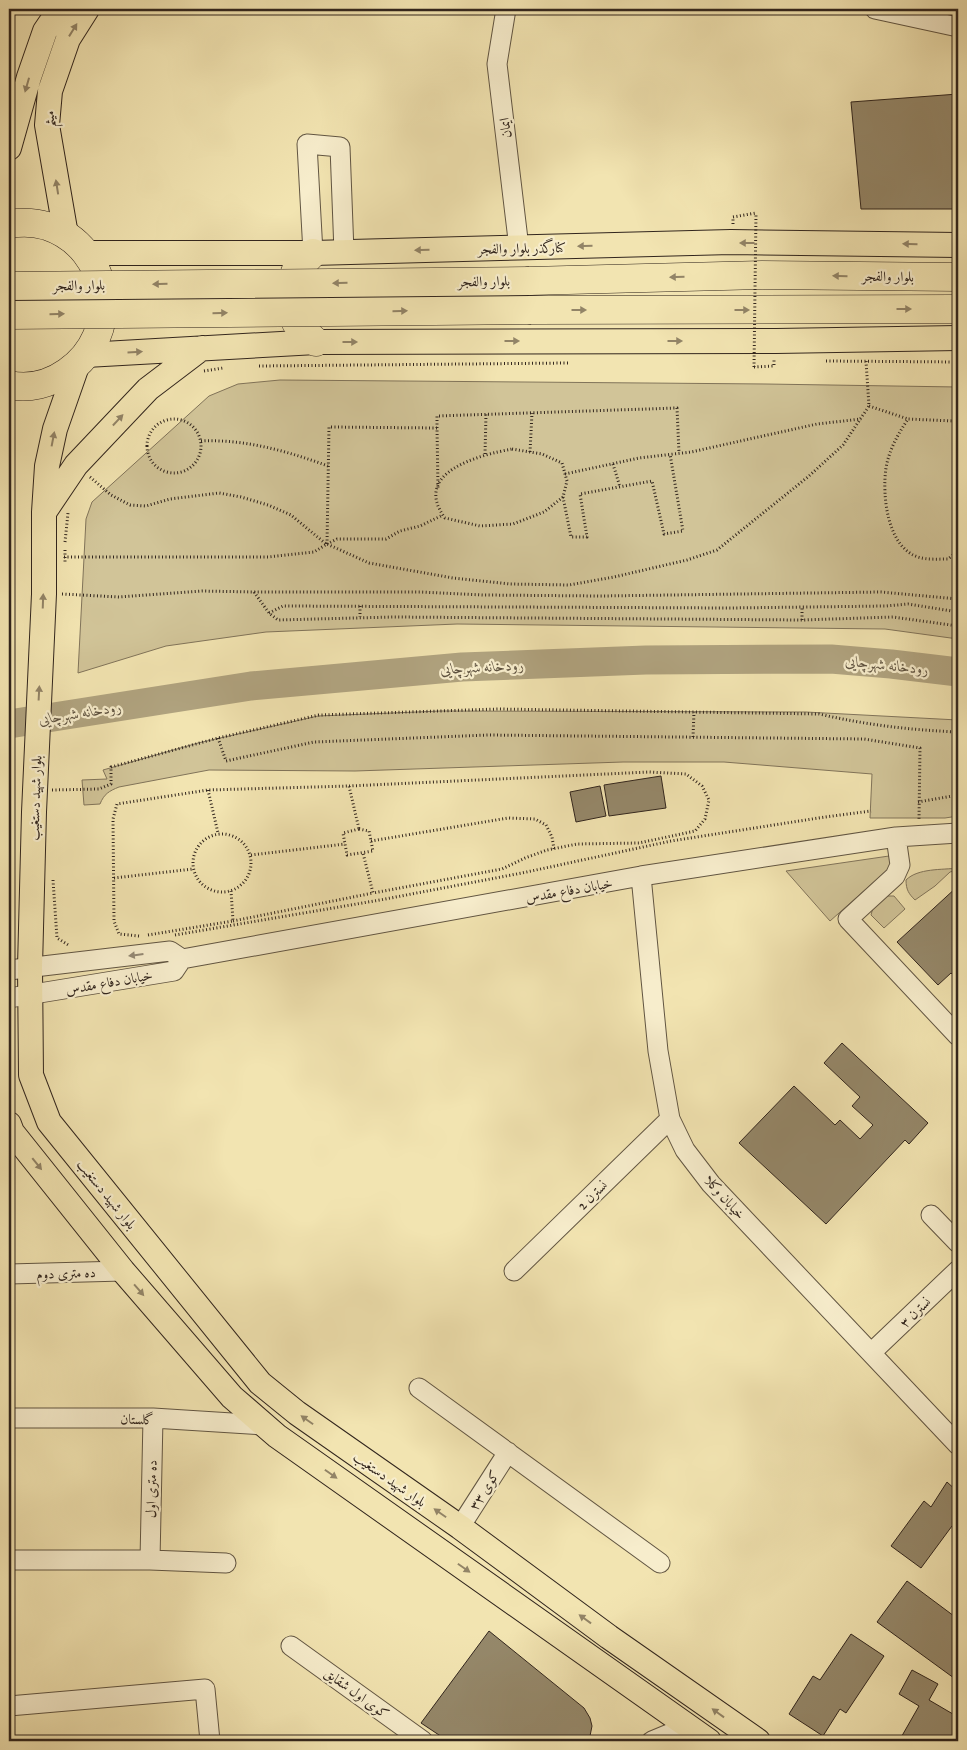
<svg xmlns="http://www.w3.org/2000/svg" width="967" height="1750" viewBox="0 0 967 1750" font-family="'IM FELL Great Primer',Amiri,serif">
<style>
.green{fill:#d1c498;stroke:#81745a}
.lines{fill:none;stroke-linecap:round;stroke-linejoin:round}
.river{stroke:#b0a37f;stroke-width:29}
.building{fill:#95886a;stroke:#31251d}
.minor-casing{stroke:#615542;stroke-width:21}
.major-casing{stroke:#31251d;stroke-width:26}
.highway-casing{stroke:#31251d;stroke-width:29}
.path{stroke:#31251d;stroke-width:3;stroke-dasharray:1 2.5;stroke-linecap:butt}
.minor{stroke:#f7edcc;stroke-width:19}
.major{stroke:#f2e4b1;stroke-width:24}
.highway{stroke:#f2e4b1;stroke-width:28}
.highway-bridge-casing{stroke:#31251d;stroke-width:29;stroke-linecap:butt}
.path-bridge{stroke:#31251d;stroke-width:3;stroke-dasharray:1 2.5;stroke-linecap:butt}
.highway-bridge{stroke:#f2e4b1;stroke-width:28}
.oneway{fill:#928467}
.oneway2{fill:#948974}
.labels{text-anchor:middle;stroke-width:4.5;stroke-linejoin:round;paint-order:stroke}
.street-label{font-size:14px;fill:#31251d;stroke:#f7edcc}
.water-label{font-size:15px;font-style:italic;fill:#5d513f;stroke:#f7edcc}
</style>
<rect width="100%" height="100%" fill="#f2e4b1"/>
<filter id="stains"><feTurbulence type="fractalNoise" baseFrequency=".004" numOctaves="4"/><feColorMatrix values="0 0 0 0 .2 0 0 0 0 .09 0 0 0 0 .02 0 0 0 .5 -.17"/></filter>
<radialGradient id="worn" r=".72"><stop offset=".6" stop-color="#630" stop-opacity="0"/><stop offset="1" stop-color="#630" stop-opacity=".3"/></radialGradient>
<path class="green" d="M280,380L766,384L958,387V639L885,629L457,624L266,632L166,646L78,673L86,519L92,502L209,396L238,384Z
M441,711L806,712L958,720V816L945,818H870L872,774L724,762H623L355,771L209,770L119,787C109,791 104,794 100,804L84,805L82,780L107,779L103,770L198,743L318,716Z
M889,856L892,866L830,921L786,871Z
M958,868V870L950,872L935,886L915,900C909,894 906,890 906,880C918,868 942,870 958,868Z
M886,896H894L905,909L884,928L871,915L874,904Z"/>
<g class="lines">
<path class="river" d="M9,724L251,686L462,667L646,660L831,659L891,664L958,672"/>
</g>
<path class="building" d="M958,94V209H861L851,102Z
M661,776L666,808L609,816L604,785Z
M600,786L606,816L576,822L570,792Z
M958,886V980L951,973L938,985L897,942Z
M842,1043L928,1123L909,1144L905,1140L826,1224L739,1143L794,1086L835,1125L840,1120L860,1139L873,1125L852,1106L860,1097L824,1063Z
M947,1482L958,1492V1530L952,1526L921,1568L891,1546L924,1501L931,1507Z
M907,1581L958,1619V1681L877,1622Z
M489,1631L584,1708L590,1718L592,1726L589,1741H448L421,1723Z
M851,1634L884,1656L846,1713L840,1709L823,1736L789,1714L813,1676L820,1680Z
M912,1670L938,1684L929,1700L958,1717V1741H899L919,1706L899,1694Z"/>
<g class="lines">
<g class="minor-casing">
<path id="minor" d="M506,9L497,64L519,248
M875,9L958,27
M313,253L307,144L340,147L344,252
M896,837L900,865L895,876L848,919L958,1036
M641,876L658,1051L670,1119L685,1150L711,1184L958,1445
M9,970L170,951L182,959L641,876L896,837L958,833
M9,998L174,971L182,959
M931,1215L958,1243
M514,1271L670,1119
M9,1274L123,1271
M871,1353L958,1270
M419,1388L660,1563
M9,1418H153L264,1425
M460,1527L508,1452
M9,1560H150L226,1563
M150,1560L153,1418
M291,1646L423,1741
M9,1706L205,1689L210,1741
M652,1741L688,1726L695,1736"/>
</g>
<g class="major-casing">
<path id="major" d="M9,148L29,77L45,31L60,9
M66,235L47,125L50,91L68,39L87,9
M86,253H313L731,242L958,245
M86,355L316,342L776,341L958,338
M77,366L55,429L47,466L44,512V594L34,812L30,967L31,1075L49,1122L260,1383L297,1413L460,1527L609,1637L758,1741
M45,511L76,465L148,389L202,348
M9,1124L12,1132L123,1271L232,1397L277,1436L709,1741"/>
</g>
<g class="highway-casing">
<path id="highway" d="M9,224C22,222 34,222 47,226C112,248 123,334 67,372C50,384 29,389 9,385
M313,253L295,272L289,299L296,323L316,342
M529,281L762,275L958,277
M531,310L958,309"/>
</g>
<path class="path" d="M733,224V217L756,213
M826,361L958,362
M259,366L568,363
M754,367L774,366V359
M204,371L223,368
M869,406L908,419
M147 446a27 27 0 1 1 54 0a27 27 0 1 1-54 0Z
M437,428V416L677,408L679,453
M958,428L954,421L908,419C898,434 889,450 886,468C882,495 887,547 918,557C927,560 938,559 948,559L958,551
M201,441C245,439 287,451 328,466
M512,449L542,454L562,463L567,481L563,497L544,512L513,524L480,526L445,518C411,472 480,455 512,449Z
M530,452L532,413
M485,454L486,414
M613,464L620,487
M565,474L639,458L691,452L817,424L861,419
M90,477L111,495L130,505L146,506L170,499L219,493L241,497L268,505L291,515L326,544
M563,497L571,537H587L580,494L652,481L664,534L683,531L670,454
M65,542L68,513
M327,544L329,427L437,428L438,488
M327,544L337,539H386L400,531L420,526L443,515
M65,550V564
M64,557H268L314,552L327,544L369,563L453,578L510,584L569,585L614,577L687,560L717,550L809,476L843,445L869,406L866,361
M254,592L269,613L278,620L393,617L802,620L893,617L958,626
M62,594L119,597L202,591L254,592H420L483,595L601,596L881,592L958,599
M360,606V617
M269,613L283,606L730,608L886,606L908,604L958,612
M802,620V607
M693,737L694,712
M218,738L226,761L314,742L488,735L864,739L920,748L919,819L921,818
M349,786L649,772L686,774L702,786L709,800L705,819L695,831L639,843L577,844L547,850L525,858L502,869L373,893
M52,790L99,789L111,784V767L218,738L319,715L498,709L819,714C867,725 910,730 958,732
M208,790L218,833
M918,802L958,795
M359,829L369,831L373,851L347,855L343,833Z
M193 863a29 29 0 1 1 58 0a29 29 0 1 1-58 0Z
M371,841L508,818L535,819L546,825L552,837L554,849
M251,855L345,844
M114,878L193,869
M53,880L57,938L70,946
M233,921L373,893L363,853
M148,935L233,921L231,891
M175,935L380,900L522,873L671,841L825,817L871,811
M139,936L119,934L114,921L113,819L117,804L208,790L349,786L359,829"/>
<use href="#minor" class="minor"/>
<use href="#major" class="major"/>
<use href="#highway" class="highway"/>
<g class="highway-bridge-casing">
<path id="highway-bridge" d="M9,286L529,281
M9,315L531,310"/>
</g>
<path class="path-bridge" d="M754,367L756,213"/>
<use href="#highway-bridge" class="highway-bridge"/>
</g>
<defs><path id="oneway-solid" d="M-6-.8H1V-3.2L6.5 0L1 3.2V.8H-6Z" transform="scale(1.25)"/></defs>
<g class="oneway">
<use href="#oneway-solid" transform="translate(73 30) rotate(-58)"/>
<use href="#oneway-solid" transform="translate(27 85) rotate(106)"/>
<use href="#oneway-solid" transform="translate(57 187) rotate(-99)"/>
<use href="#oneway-solid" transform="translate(747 243) rotate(-180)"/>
<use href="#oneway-solid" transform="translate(910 244) rotate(-179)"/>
<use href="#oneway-solid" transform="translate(585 246) rotate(179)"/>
<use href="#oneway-solid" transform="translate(422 250) rotate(179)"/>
<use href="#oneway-solid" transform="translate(840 276) rotate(-179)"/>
<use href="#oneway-solid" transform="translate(677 277) rotate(179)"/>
<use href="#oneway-solid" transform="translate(340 283) rotate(179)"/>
<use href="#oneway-solid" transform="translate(160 284) rotate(179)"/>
<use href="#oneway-solid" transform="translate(904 309)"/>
<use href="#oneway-solid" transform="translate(579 310)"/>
<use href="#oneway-solid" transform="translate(742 310)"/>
<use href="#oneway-solid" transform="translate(400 311) rotate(-1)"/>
<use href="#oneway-solid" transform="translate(220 313) rotate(-1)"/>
<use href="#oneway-solid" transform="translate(57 314) rotate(-1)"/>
<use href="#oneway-solid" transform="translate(512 341)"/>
<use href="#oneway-solid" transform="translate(675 341)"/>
<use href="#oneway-solid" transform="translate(350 342)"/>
<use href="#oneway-solid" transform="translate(135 352) rotate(-3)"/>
<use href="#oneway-solid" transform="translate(118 420) rotate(-47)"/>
<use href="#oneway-solid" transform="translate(53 439) rotate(-79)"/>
<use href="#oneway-solid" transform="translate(43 601) rotate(-88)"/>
<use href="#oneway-solid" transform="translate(39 693) rotate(-87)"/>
<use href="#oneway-solid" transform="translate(37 1164) rotate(51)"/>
<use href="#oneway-solid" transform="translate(139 1290) rotate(49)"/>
<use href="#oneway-solid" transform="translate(307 1420) rotate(-145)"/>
<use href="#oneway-solid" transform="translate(331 1474) rotate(35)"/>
<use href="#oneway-solid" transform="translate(440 1513) rotate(-145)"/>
<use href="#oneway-solid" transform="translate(464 1568) rotate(35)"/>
<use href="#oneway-solid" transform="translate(585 1619) rotate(-144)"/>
<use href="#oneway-solid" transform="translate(718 1713) rotate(-144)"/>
</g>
<use class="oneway2" href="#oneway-solid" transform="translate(136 955) rotate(173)"/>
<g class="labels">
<g class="street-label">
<text transform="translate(49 119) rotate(-90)" y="5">میثم</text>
<text transform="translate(505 128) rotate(-97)" y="5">ایمان</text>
<text transform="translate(522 248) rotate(-1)" y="5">کنارگذر بلوار والفجر</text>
<text transform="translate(888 276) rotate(1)" y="5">بلوار والفجر</text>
<text transform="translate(484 281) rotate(-1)" y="5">بلوار والفجر</text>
<text transform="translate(79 285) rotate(-1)" y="5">بلوار والفجر</text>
<text transform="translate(35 798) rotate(-88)" y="5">بلوار شهید دستغیب</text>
<text transform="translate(569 890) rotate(-10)" y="5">خیابان دفاع مقدس</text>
<text transform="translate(109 982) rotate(-10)" y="5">خیابان دفاع مقدس</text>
<text transform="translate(107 1194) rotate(51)" y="5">بلوار شهید دستغیب</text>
<text transform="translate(592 1195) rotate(-44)" y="5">نسترن 2</text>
<text transform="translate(725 1197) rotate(48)" y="5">خیابان وکلا</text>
<text transform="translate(66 1273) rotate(-2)" y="5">ده متری دوم</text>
<text transform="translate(915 1312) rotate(-44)" y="5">نسترن ۳</text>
<text transform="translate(137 1419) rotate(1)" y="5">گلستان</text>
<text transform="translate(390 1479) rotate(35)" y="5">بلوار شهید دستغیب</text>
<text transform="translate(151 1489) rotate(-89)" y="5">ده متری اول</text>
<text transform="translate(484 1490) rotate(-58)" y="5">کوی ۳۳</text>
<text transform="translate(357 1693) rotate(36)" y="5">کوی اول شقایق</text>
</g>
<g class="water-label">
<text transform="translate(887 665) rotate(6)" y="5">رودخانه شهرچایی</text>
<text transform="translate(482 667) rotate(-3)" y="5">رودخانه شهرچایی</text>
<text transform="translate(80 713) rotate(-9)" y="5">رودخانه شهرچایی</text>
</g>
</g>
<rect width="967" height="1750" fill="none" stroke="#f2e4b1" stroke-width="30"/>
<rect x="10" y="10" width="947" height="1730" fill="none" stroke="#31251d" stroke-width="2.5"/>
<rect x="15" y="15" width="937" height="1720" fill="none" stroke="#31251d"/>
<rect width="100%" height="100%" filter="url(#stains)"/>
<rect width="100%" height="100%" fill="url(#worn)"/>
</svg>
